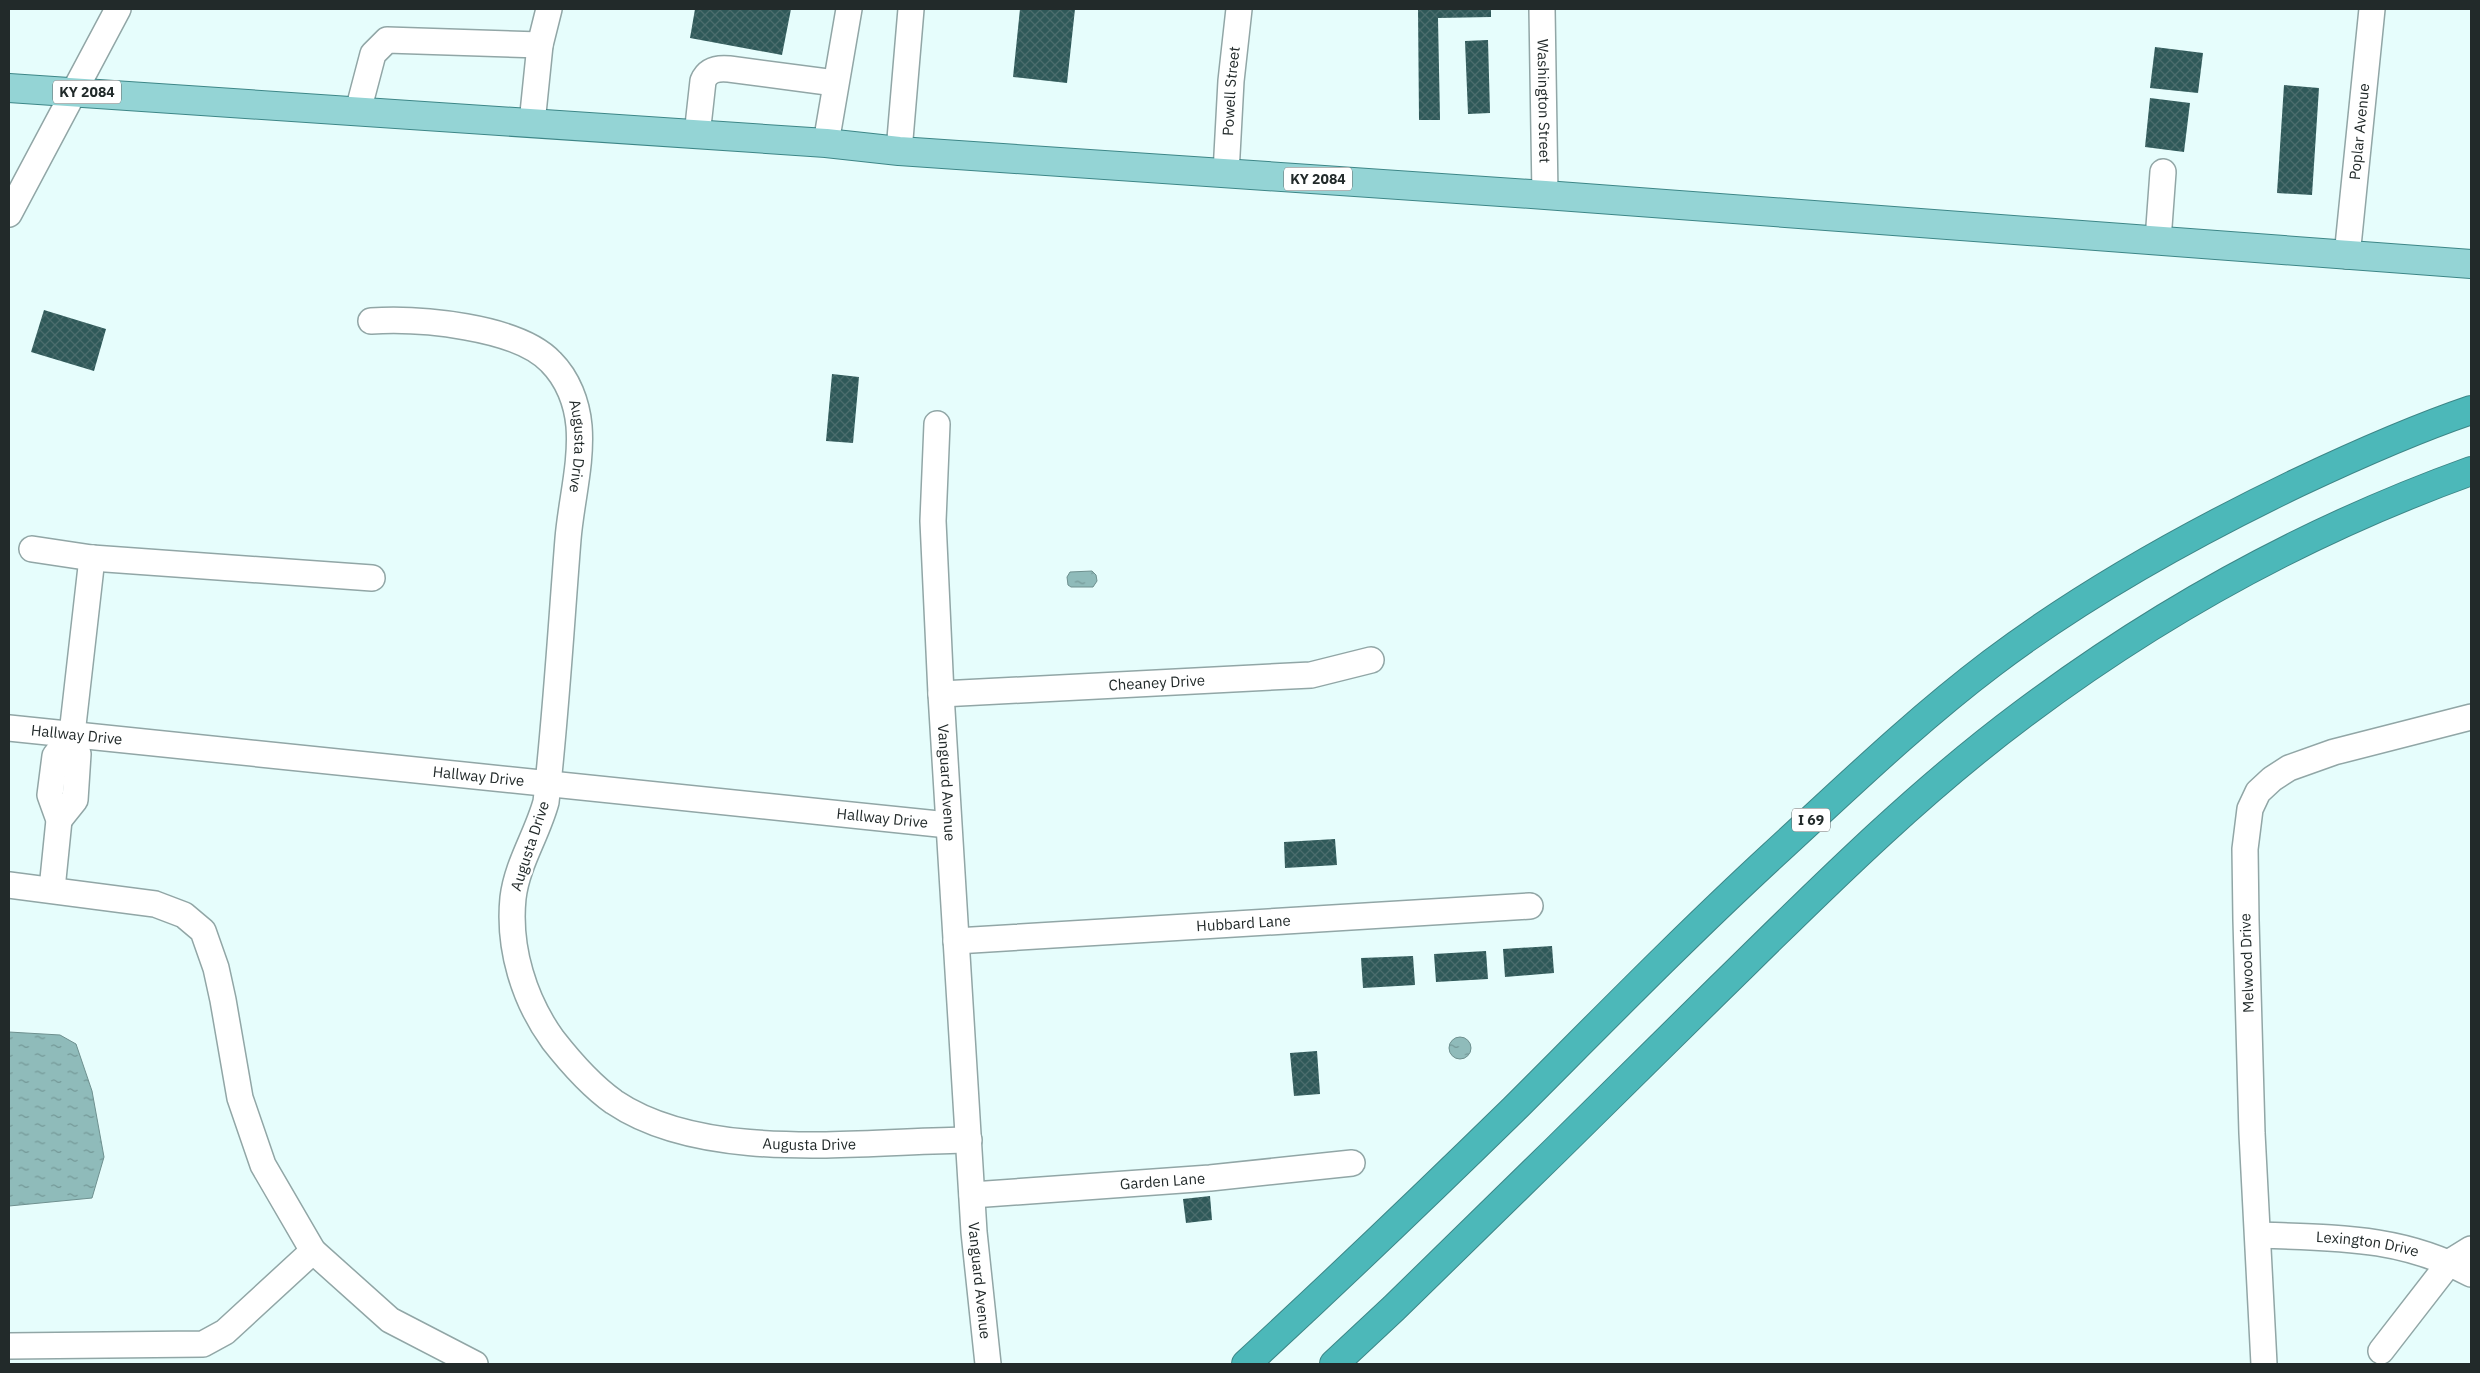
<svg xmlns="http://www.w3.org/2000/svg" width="2480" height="1373" viewBox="0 0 2480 1373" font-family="'IBM Plex Sans',sans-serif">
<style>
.water{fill:url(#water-ripples);stroke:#6e908f}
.building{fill:url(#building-cross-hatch)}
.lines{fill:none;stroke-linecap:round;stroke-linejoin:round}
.minor-casing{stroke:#91a6a6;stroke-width:28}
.major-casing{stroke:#3d8687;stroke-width:30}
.highway-casing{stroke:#3d8687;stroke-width:30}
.minor{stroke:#fff;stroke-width:25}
.major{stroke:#94d4d5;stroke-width:28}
.highway{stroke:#4cb8b9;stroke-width:28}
.labels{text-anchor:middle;stroke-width:5;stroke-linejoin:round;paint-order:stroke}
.shield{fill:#fff;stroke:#646a6a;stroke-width:1}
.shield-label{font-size:14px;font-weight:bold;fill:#222a2a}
.street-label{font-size:15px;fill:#222a2a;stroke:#fff}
</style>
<defs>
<pattern id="water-ripples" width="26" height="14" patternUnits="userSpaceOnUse" patternTransform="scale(1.25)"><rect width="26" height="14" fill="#8fbbba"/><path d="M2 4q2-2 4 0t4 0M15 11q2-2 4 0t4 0" fill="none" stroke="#749897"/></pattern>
<pattern id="building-cross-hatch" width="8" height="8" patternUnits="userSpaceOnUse" patternTransform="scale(1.25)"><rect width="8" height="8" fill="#2f5959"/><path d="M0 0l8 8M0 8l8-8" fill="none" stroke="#4b6d6d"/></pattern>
</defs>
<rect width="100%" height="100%" fill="#e6fdfc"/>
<path class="water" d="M1092,571L1096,575L1097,581L1093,587H1071L1068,585L1067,577L1070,572Z
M9,1032L60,1035L76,1044L92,1091L104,1157L92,1198L9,1206Z
M1449 1048a11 11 0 1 1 22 0a11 11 0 1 1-22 0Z"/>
<path class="building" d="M695,9H791L782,55L690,38Z
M1020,9H1075L1067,83L1013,77Z
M1418,9H1491V17L1438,18L1440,120H1419Z
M1488,40L1490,113L1468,114L1465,41Z
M2155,47L2203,53L2198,93L2150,88Z
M2284,85L2319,88L2312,195L2277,193Z
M2150,98L2190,103L2184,152L2145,147Z
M44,310L106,329L94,371L31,352Z
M832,374L859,377L853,443L826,441Z
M1335,839L1337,865L1285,868L1284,842Z
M1552,946L1554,973L1505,977L1503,949Z
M1486,951L1488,979L1436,982L1434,954Z
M1413,956L1415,985L1363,988L1361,958Z
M1317,1051L1320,1094L1294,1096L1290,1053Z
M1210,1196L1212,1220L1186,1223L1183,1199Z"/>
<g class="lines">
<g class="minor-casing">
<g id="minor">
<path id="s1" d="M1542,9L1545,195"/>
<path d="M358,111L373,54L387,40L540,45"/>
<path d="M532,123L540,45L549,9"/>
<path d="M697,135L703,81C708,69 718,68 729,69L835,83"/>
<path d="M826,143L849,9"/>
<path d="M899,151L911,9"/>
<path id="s2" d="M1226,173L1231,81L1239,9"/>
<path d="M9,214L118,9"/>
<path d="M2158,240L2163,172"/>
<path id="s3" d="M2347,256L2372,9"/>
<path id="s4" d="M371,321C418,318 517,326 551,362C568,379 577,403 579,426C582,463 571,502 568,539C561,627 556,715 546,802C537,835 517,864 513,898C508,948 524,1000 553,1040C571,1063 590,1085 614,1102C706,1164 862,1141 969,1140"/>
<path id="s5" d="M937,424L933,521L941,694L974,1232L988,1364"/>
<path d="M32,549L92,558L372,578"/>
<path id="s6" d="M941,694L1311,675L1371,660"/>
<path id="s7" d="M9,728L948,825"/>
<path d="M59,820L75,800L78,754L72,734L92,558"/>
<path d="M9,885L155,904L184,915L203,931L216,968L223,1000L240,1098L263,1165L313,1251L390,1320L475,1364"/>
<path d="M52,889L59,820L50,795L55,756L72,734"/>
<path id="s8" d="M956,941L1530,906"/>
<path id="s9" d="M972,1195L1210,1178L1352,1163"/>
<path id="s10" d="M2258,1235C2335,1238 2401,1236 2471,1274"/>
<path d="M9,1346L203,1344L225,1332L313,1251"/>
<path d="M2381,1351L2450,1262L2471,1249"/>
<path d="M2264,1364L2252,1133L2246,920L2245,849L2250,809L2258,792L2272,779L2289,768L2334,752L2471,717"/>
</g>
</g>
<g class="major-casing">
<path id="major" d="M9,88L826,143L899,151L1545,195L2471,264"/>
</g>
<g class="highway-casing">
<path id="highway" d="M1246,1364C1337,1280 1426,1195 1514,1109C1600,1023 1684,937 1773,855C1845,789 1914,722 1992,663C2086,592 2191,534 2297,483C2354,456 2412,430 2471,410
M1334,1364L1394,1308C1503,1202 1612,1095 1720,988C1817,893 1913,796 2023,714C2159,612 2310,529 2471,471"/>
</g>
<use href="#minor" class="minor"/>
<use href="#major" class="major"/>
<use href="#highway" class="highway"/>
</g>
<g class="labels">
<g class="shield">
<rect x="53" y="80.5" width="68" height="23" rx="4"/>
<rect x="1284" y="167.5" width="68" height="23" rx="4"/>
<rect x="1792" y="808.5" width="38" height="23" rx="4"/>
</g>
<g class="shield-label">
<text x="87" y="97">KY 2084</text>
<text x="1318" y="184">KY 2084</text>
<text x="1811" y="825">I 69</text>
</g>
<g class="street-label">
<text dy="5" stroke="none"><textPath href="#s2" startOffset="82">Powell Street</textPath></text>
<text dy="5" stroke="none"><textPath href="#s1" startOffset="92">Washington Street</textPath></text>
<text dy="5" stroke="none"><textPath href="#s3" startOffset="125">Poplar Avenue</textPath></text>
<text dy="5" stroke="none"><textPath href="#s4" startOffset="280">Augusta Drive</textPath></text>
<text dy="5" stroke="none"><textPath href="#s6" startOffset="216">Cheaney Drive</textPath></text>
<text dy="5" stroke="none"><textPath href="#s7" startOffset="68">Hallway Drive</textPath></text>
<text dy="5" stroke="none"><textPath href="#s7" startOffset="472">Hallway Drive</textPath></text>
<text dy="5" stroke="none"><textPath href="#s5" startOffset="359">Vanguard Avenue</textPath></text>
<text dy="5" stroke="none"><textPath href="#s7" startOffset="878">Hallway Drive</textPath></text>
<text transform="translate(530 846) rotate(-72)" y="5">Augusta Drive</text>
<text dy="5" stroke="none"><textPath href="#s8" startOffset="288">Hubbard Lane</textPath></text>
<text transform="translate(2247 963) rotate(-92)" y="5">Melwood Drive</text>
<text dy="5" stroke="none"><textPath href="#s4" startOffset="1180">Augusta Drive</textPath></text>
<text dy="5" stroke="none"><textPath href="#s9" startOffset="191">Garden Lane</textPath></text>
<text dy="5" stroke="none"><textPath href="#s10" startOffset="110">Lexington Drive</textPath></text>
<text dy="5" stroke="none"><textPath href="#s5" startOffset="858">Vanguard Avenue</textPath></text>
</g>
</g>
<rect width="2480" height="1373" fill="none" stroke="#222a2a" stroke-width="20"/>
</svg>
